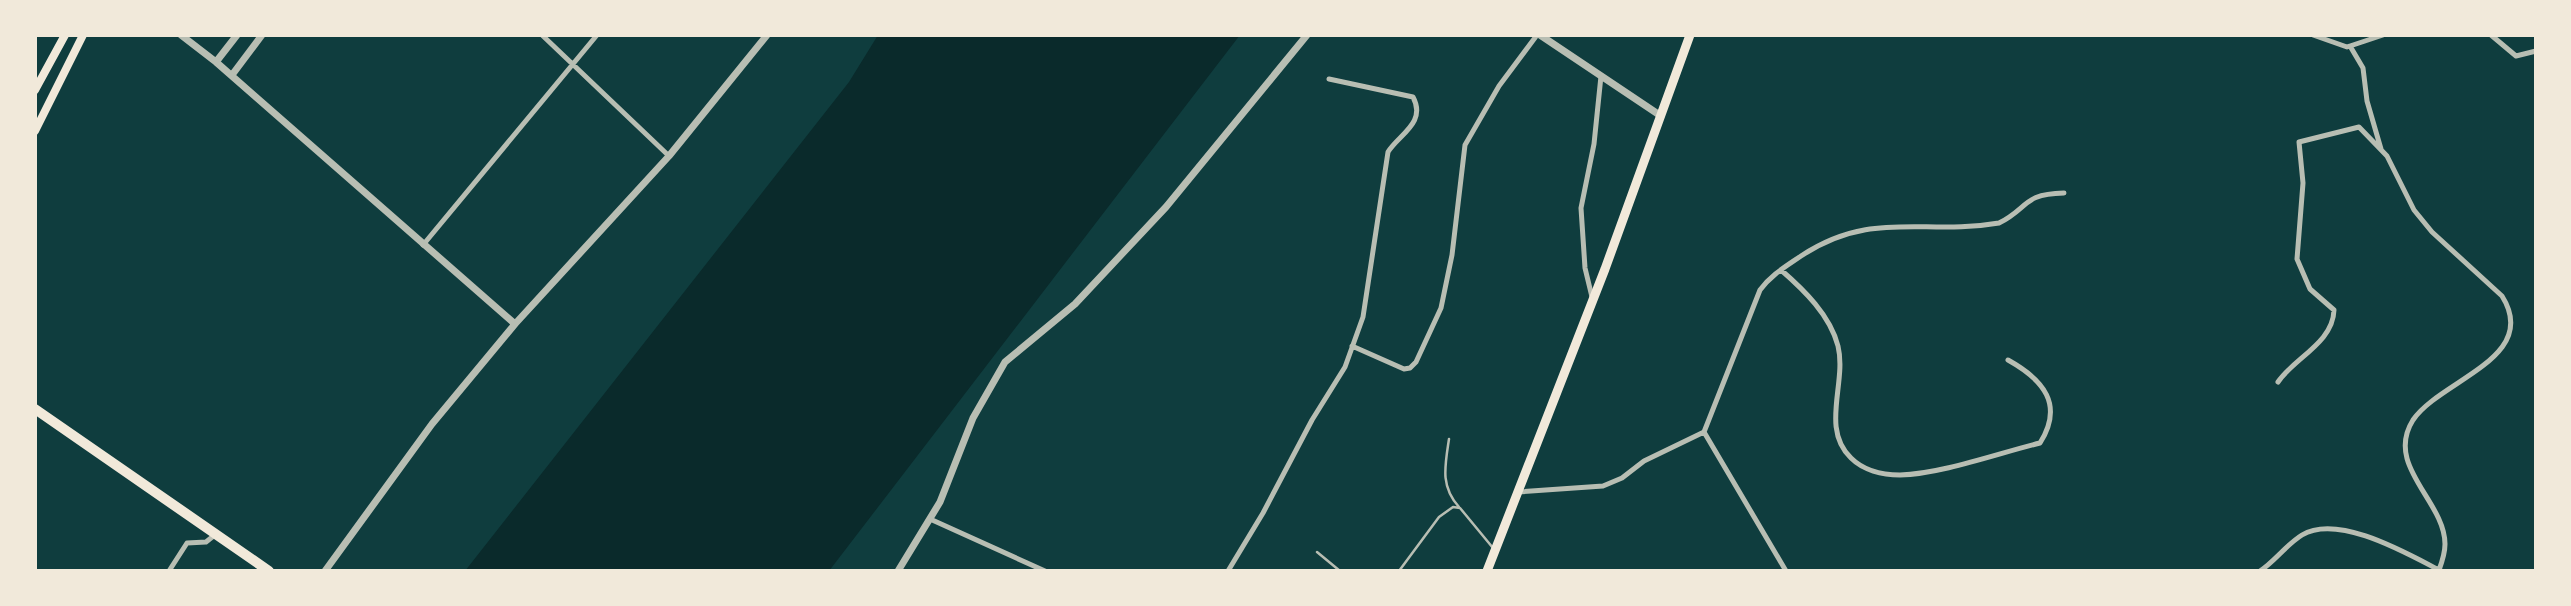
<svg xmlns="http://www.w3.org/2000/svg" width="2571" height="606" viewBox="0 0 2571 606" font-family="'Source Sans 3',sans-serif">
<style>
.water{fill:#0a2a2b}
.lines{fill:none;stroke-linecap:round;stroke-linejoin:round}
.service{stroke:#b8beb3;stroke-width:2.5}
.minor{stroke:#b8beb3;stroke-width:5}
.tertiary{stroke:#b8beb3;stroke-width:7}
.secondary{stroke:#f1e9da;stroke-width:8}
.primary{stroke:#f1e9da;stroke-width:9}
.trunk{stroke:#f1e9da;stroke-width:10}
</style>
<rect width="100%" height="100%" fill="#0f3d3e"/>
<path class="water" d="M878,35H1240L829,571H465L849,82Z"/>
<g class="lines">
<path class="service" d="M1449,439C1445,466 1440,486 1459,507
M1317,552L1340,571
M1399,571L1439,517L1453,507L1460,508L1493,548"/>
<path class="minor" d="M542,35L669,156
M2313,35L2347,47L2383,35
M2491,35L2516,56L2536,51
M2350,46L2363,68L2367,101L2381,149
M423,245L597,35
M1781,270C1804,290 1830,315 1838,346C1847,383 1820,428 1851,458C1863,470 1882,475 1900,475C1941,474 1999,453 2040,443C2064,405 2044,380 2008,360
M1592,297L1585,268L1581,208L1594,144L1601,76
M1352,346L1404,369L1410,368L1416,362L1441,308L1452,255L1465,145L1499,86L1537,35
M2278,382C2294,358 2333,343 2334,310L2310,289L2297,259L2303,183L2299,142L2359,127L2387,156L2414,210L2432,232L2502,296C2541,358 2440,380 2413,420C2384,466 2445,501 2445,544C2445,553 2442,562 2439,570
M1704,432L1786,571
M1518,492L1603,486L1622,478L1644,461L1704,432L1760,290C1771,275 1785,267 1801,256C1872,209 1924,236 1999,223C2029,208 2022,194 2064,193
M930,519L1045,571
M169,571L187,543L206,542L216,534
M1228,571L1263,513L1312,420L1345,367L1363,317L1388,152C1398,135 1427,123 1413,97L1329,79
M2260,571C2275,561 2286,545 2302,535C2338,513 2408,554 2441,571"/>
<path class="tertiary" d="M181,35L216,62L515,324
M1540,35L1661,116
M216,62L237,35
M232,75L262,35
M325,571L432,424L515,324L669,156L767,35
M898,571L940,502L973,418L1005,362L1075,304L1166,207L1307,35"/>
<path class="secondary" d="M35,90L65,35
M35,131L83,35"/>
<path class="primary" d="M1487,571L1605,269L1690,35"/>
<path class="trunk" d="M35,409L269,571"/>
</g>
<rect width="2571" height="606" fill="none" stroke="#f1e9da" stroke-width="74"/>
</svg>
